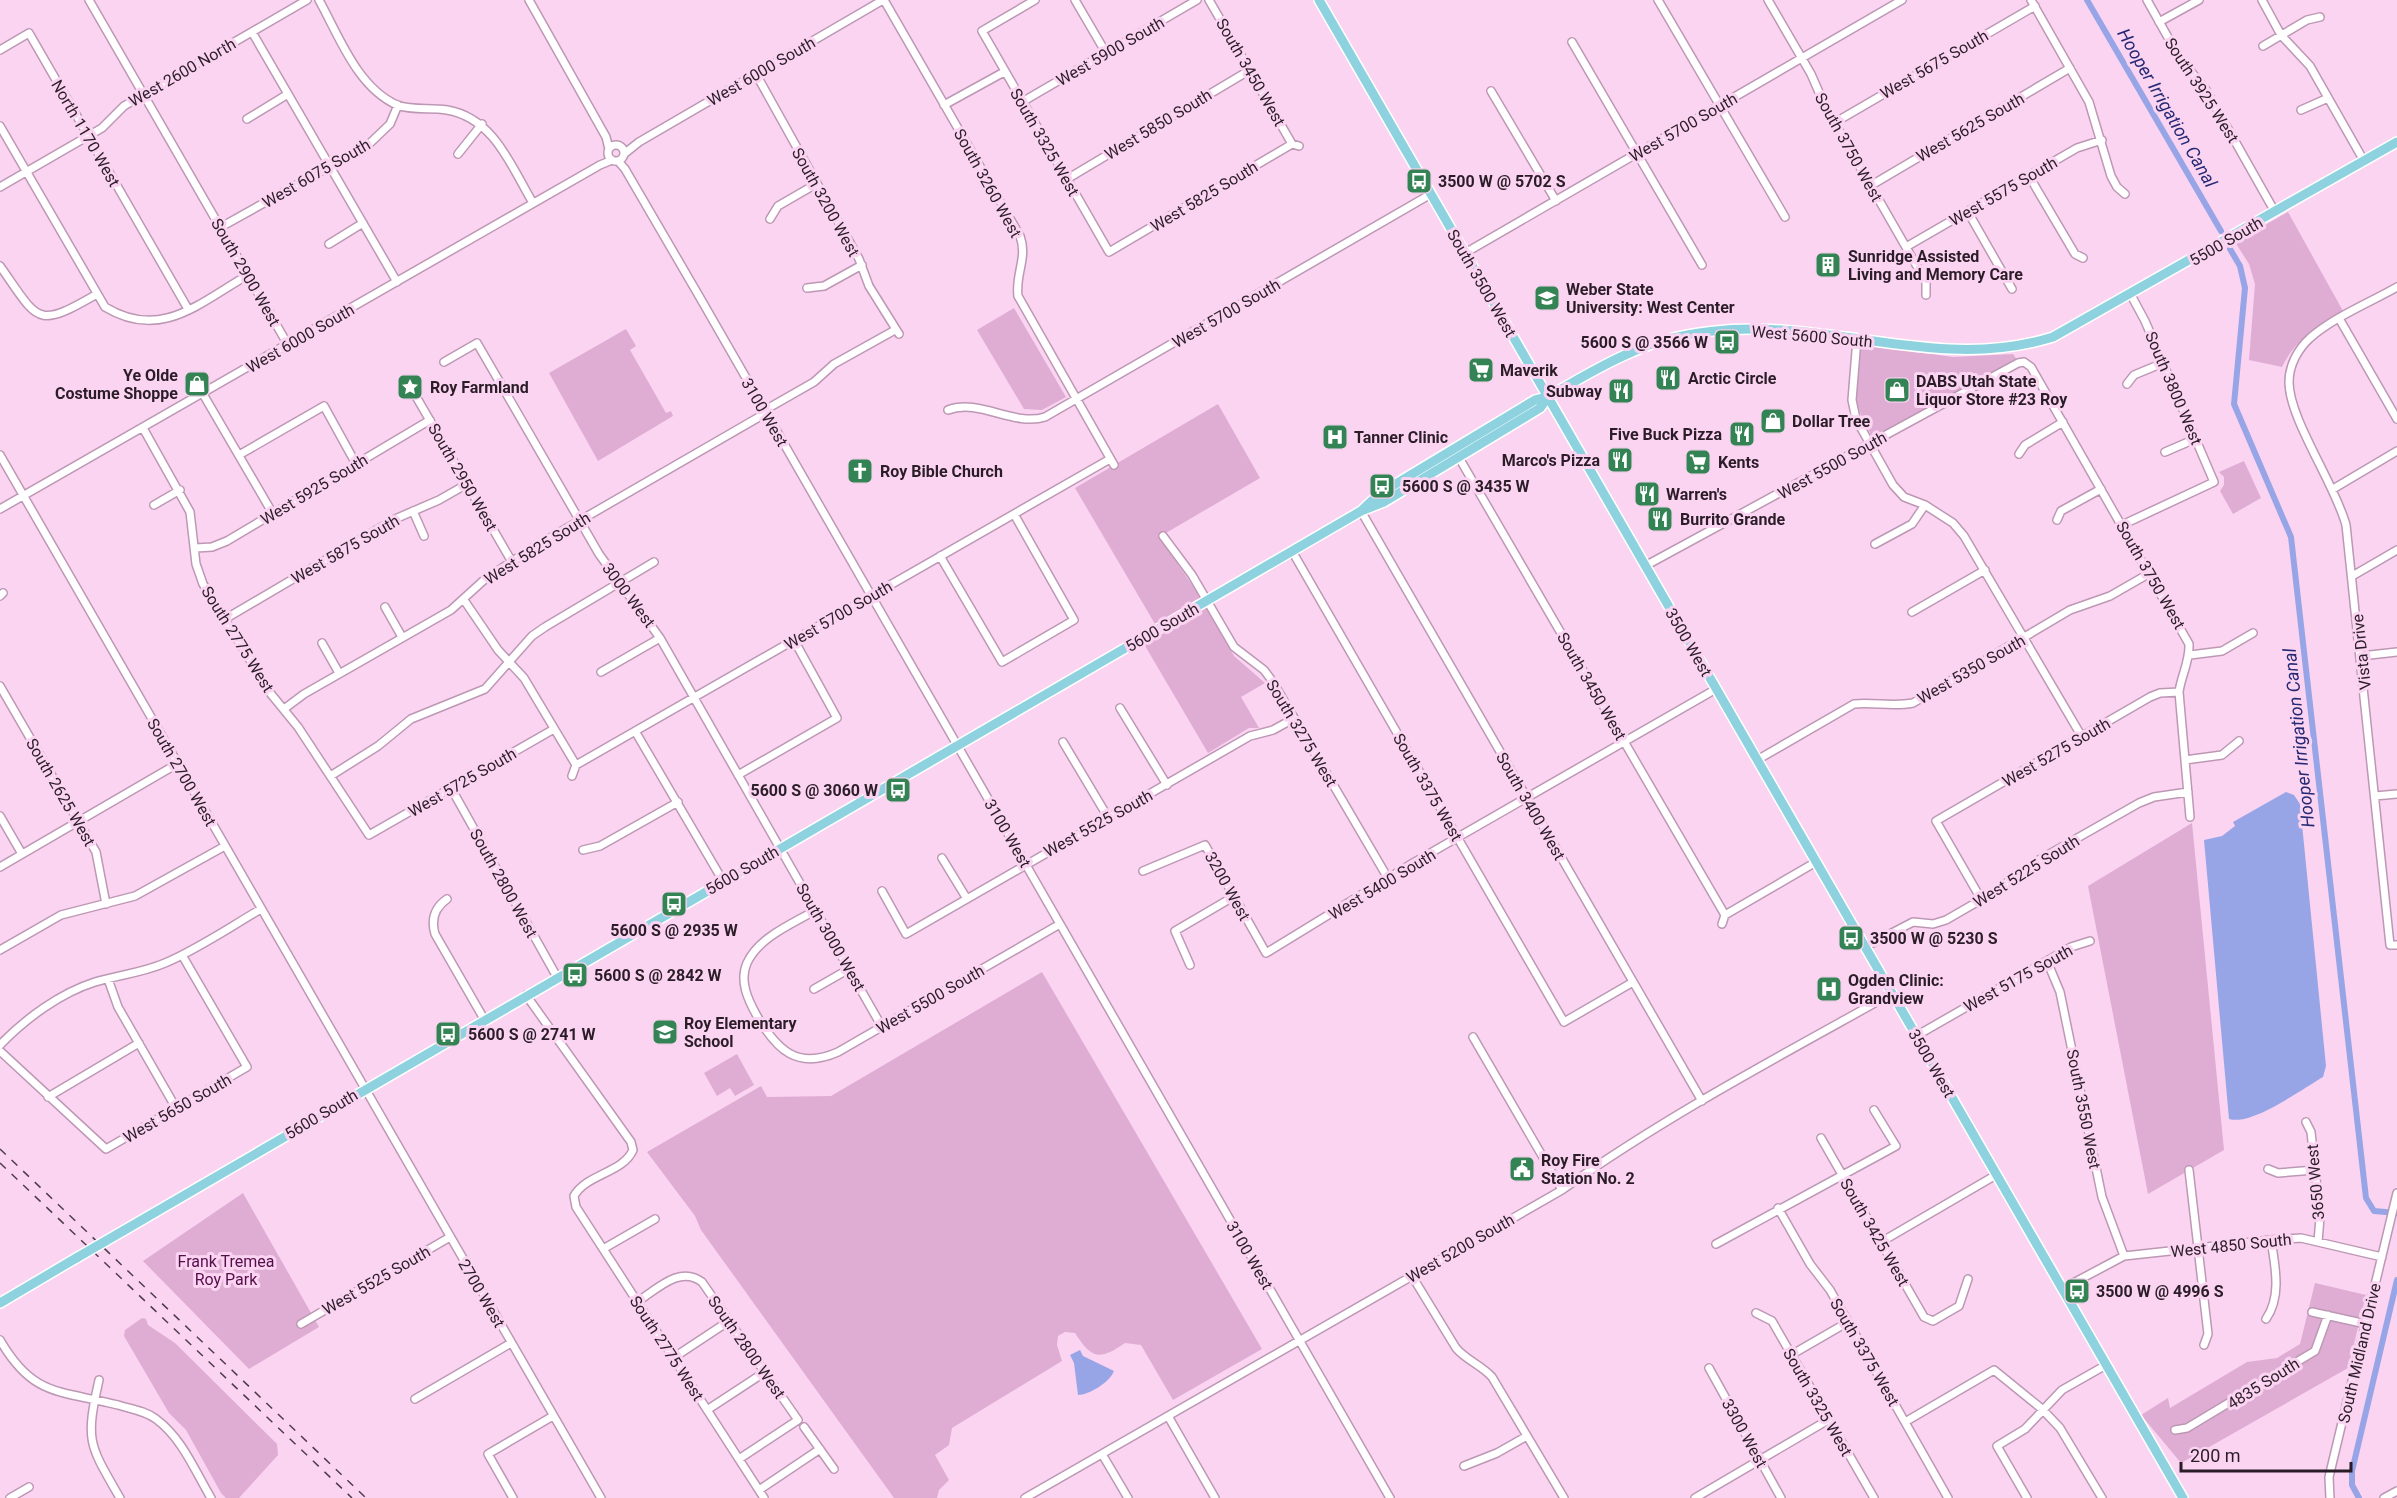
<svg xmlns="http://www.w3.org/2000/svg" width="2397" height="1498" viewBox="0 0 2397 1498" font-family="Roboto,sans-serif">
<style>
.green{fill:#dfadd4}
.water{fill:#97a5e6}
.lines{fill:none;stroke-linecap:round;stroke-linejoin:round}
.canal{stroke:#97a5e6;stroke-width:6}
.minor-casing{stroke:#bd98b4;stroke-width:10}
.major-casing{stroke:#fff;stroke-width:12}
.minor{stroke:#fff;stroke-width:7}
.major{stroke:#8ed2e0;stroke-width:9}
.rail{stroke:#4e3c4a;stroke-width:1.5;stroke-dasharray:8 8;stroke-linecap:butt}
.major-bridge-casing{stroke:#fff;stroke-width:12;stroke-linecap:butt}
.major-bridge{stroke:#8ed2e0;stroke-width:9}
.labels{text-anchor:middle;stroke-width:6;stroke-linejoin:round;paint-order:stroke}
.street-label{font-size:16px;fill:#2b1d28;stroke:#fbd4f2}
.poi-label{font-size:16px;font-weight:bold;fill:#2b1d28;stroke:#fbd4f2;text-anchor:start}
.park-label{font-size:16px;fill:#550d4b;stroke:#fbd4f2}
.water-label{font-size:18px;font-style:italic;fill:#252974;stroke:#fbd4f2}
</style>
<rect width="100%" height="100%" fill="#fbd4f2"/>
<path class="green" d="M2288,212L2343,311C2316,327 2296,339 2282,367L2249,360L2255,284L2249,264L2235,242Z
M1014,308L1066,397L1042,410L1024,409L977,330Z
M626,329L636,346L630,350L666,413L671,411L673,416L598,461L549,373Z
M1859,344L1953,357L2013,354L2017,360L1875,442C1850,397 1853,393 1859,344Z
M1218,404L1260,478L1159,537L1201,598L1155,624L1075,488Z
M2244,461L2261,498L2233,514L2220,491L2224,485V477L2219,472Z
M1206,608L1234,656L1265,683L1241,697L1259,728H1249L1208,753L1144,644Z
M2192,823L2224,1150L2148,1194L2088,886Z
M1042,972L1262,1349L1173,1400L1141,1345L1125,1343C1099,1361 1092,1359 1075,1333L1065,1332L1058,1336L1057,1345L1062,1361L952,1428L949,1445L935,1455L949,1480L939,1490L937,1498H894L701,1230L695,1216L647,1152L761,1086L767,1097L831,1096Z
M737,1054L754,1085L735,1096L730,1088L717,1096L704,1073Z
M243,1193L319,1327L249,1369L143,1261Z
M2315,1283L2366,1295L2348,1368L2181,1463L2141,1415L2168,1398L2170,1408L2247,1362L2277,1358L2300,1344Z
M142,1318L146,1319L148,1325L175,1343L277,1444L278,1455L239,1498H226L221,1493L186,1430L169,1413L124,1336L125,1330Z"/>
<path class="water" d="M2286,792L2294,795L2300,804L2326,1066L2323,1077C2302,1089 2252,1126 2229,1119L2204,840L2222,836L2235,826L2233,822Z
M1080,1350L1083,1356L1114,1371C1110,1382 1089,1395 1078,1395L1074,1363L1070,1355Z"/>
<g class="lines">
<path class="canal" d="M2087,0L2221,231
M2230,249L2240,266L2245,288L2234,404L2291,537L2366,1198L2374,1211L2397,1213
M2359,1498L2352,1485V1471L2397,1280"/>
<g class="minor-casing">
<path id="minor" d="M89,0L288,345
M319,0C339,36 357,87 397,105C413,111 431,107 447,110C494,118 511,166 533,203
M529,0L606,137L609,149
M884,0L1020,236C1028,258 1015,274 1018,296L1114,465
M1035,0L982,31L1109,252L1292,144L1299,146
M1075,0L1106,53
M1209,0L1292,144
M1658,0L1785,217
M1768,0L1811,74L1825,106L1926,282V295
M2031,0L2089,102L2111,176L2117,187L2125,194
M2147,0L2179,57L2206,90L2275,212
M2262,0L2281,35L2310,66L2364,161
M2159,22L2199,0
M252,32L397,282
M1572,42L1702,265
M2263,46L2307,20L2320,17
M0,50L29,33L188,309
M756,74L859,259L869,286L899,334
M1491,91L1556,201
M1022,102L1197,0
M944,105L1004,72
M2301,110L2328,98
M247,119L288,94
M1834,123L2035,6
M0,126L105,307C161,341 199,303 248,275
M608 153a8 8 0 1 1 16 0a8 8 0 1 1-16 0Z
M458,154L482,124
M624,154L639,142L883,0
M618,161L625,169L699,296L1390,1498
M2029,176L2075,254L2083,258
M1067,179L1250,70
M1870,186L2070,68
M0,187L102,128L124,106L307,0
M1968,212L2012,289
M770,219L778,206L816,184
M221,227L368,145L390,124L398,105
M329,244L363,223
M1906,247L2077,148L2102,140
M1465,253L1902,0
M0,266C39,321 35,330 97,294
M2397,287C2369,303 2334,317 2310,338C2298,349 2289,365 2289,382C2289,419 2335,484 2346,525L2390,945H2397
M807,288L824,286L862,265
M2340,320L2397,419
M1857,339L1852,400L1856,419L1893,485L1904,497L1925,505L1953,523L1964,536L2082,737
M444,362L477,343L599,554L660,638L882,1027
M2127,384L2134,375L2163,363
M414,393L512,562
M203,394L273,514
M765,410L814,382L834,364L895,330
M948,410C979,398 1014,427 1045,417L1431,194
M143,428L190,512L196,564L203,584L271,694L298,727L369,835L554,729
M2165,452L2195,439
M2019,454L2025,445L2063,422
M0,455L601,1498
M239,455L324,406L356,464
M1458,456L1725,915
M2333,489L2397,451
M154,505L180,490
M0,509L600,165L612,160
M413,511L424,536
M1361,511L1702,1101
M2057,520L2061,511L2101,489
M2122,525L2214,482L2145,321L2131,295
M1163,536L1192,575L1234,647L1264,670L1273,682L1389,880
M1875,544L1912,524L1925,505
M196,548L212,547L227,541L430,420
M1292,551L1564,1022L1633,982
M940,556L1002,662L1074,620L1014,514
M1645,566L2018,363L2024,362L2031,367L2189,644C2190,661 2181,676 2179,692L2190,817
M2354,575L2397,550
M0,596L3,593
M464,600L498,650L524,678L576,765
M385,607L402,637
M1912,612L1985,570
M225,619L395,519L439,500L467,484
M322,643L339,673
M2190,655L2222,651L2253,633
M2361,656L2397,652
M601,672L660,638
M0,686L96,852L106,904
M1120,708L1167,785
M284,709L304,694L451,610L484,580L534,547L766,413
M635,731L723,881
M1063,742L1109,819
M1757,760L1854,704C1874,702 1893,707 1913,703L2070,610L2110,596L2150,573
M2185,760L2222,755L2239,741
M332,775L378,746L411,719L485,689L532,636L545,627L654,562
M738,775L837,718L794,640
M572,776L576,765L1110,459
M451,788L557,977
M2375,796L2397,794
M0,816L22,854
M583,850L600,846L678,802
M942,858L967,899
M0,867L177,764
M1143,871L1205,845L1266,953L1413,863L1716,689
M882,891L906,934L1250,736L1273,730L1293,719
M447,899C434,908 431,920 435,934L484,1019
M1981,899L1936,821L2150,697L2160,693L2179,692
M816,910C792,924 759,937 747,963C739,981 748,1000 757,1016C777,1050 797,1070 838,1052L1060,924
M1725,915L1816,862
M1722,924L1725,915
M1865,947L1913,922L1933,924L1946,920L1991,894L2037,861L2139,803L2154,797L2188,792
M0,950L61,915L135,896L225,846
M2047,961L2060,992L2102,1197L2124,1256
M1190,965L1175,931L1233,897
M108,979L118,1007L176,1108
M814,989L849,969
M526,995L631,1142L633,1150C623,1173 586,1174 574,1196L576,1207L764,1498
M1916,1036L2071,947L2090,941
M1473,1037L1562,1190
M0,1045C25,1019 60,993 95,982C118,975 142,973 165,963C198,949 230,927 261,909
M0,1051L106,1149L247,1067L182,955
M48,1097L139,1043
M2306,1122L2311,1132L2320,1217L2318,1242
M1821,1138L1924,1317L1933,1321L1959,1306L1968,1279
M2268,1169L2278,1173L2315,1170
M2189,1170L2208,1334L2204,1345
M1778,1208L1810,1264L1830,1290L1948,1498
M1881,1242L1996,1175
M1716,1244L1896,1146L1874,1110
M603,1249L655,1219
M1412,1276L1456,1348C1466,1360 1481,1365 1492,1377L1564,1498
M2062,1289L2124,1256L2271,1240L2301,1238L2382,1257
M637,1302C657,1289 680,1265 702,1282L798,1420L739,1459
M2312,1312L2366,1324
M1756,1313L1772,1321L1874,1498
M2266,1319C2282,1296 2275,1266 2271,1240
M301,1324L450,1237
M0,1340C33,1397 59,1390 118,1405C131,1409 146,1411 156,1419C182,1438 195,1471 211,1498
M1791,1355L1848,1322
M673,1358L729,1321
M1709,1368L1781,1498
M99,1380C85,1442 89,1444 120,1498
M415,1399L511,1343
M707,1410L765,1372
M1168,1416L1215,1498
M1905,1422L1994,1370L2042,1409L2060,1428L2102,1498
M804,1427L834,1469
M2175,1430L2187,1428L2315,1351L2328,1315
M1102,1454L1128,1498
M1464,1466L1497,1453L1527,1436
M759,1490L820,1449
M10,1498L29,1487
M513,1498L488,1454L553,1416
M1025,1498L1562,1190C1666,1116 1780,1056 1891,994
M1695,1498L1828,1420
M2027,1498L1997,1446L2025,1429L2062,1390L2106,1365
M2330,1498L2329,1477L2397,1193
M2384,1498L2397,1491"/>
</g>
<g class="major-casing">
<path id="major" d="M1319,0L2183,1498
M1548,397L1540,408L1384,502L1361,511L1379,494L1535,400L1548,397C1575,381 1603,364 1632,352C1680,330 1740,326 1792,331C1882,338 1964,365 2053,337L2397,142
M123,1231L1361,511
M0,1303L78,1257"/>
</g>
<use href="#minor" class="minor"/>
<use href="#major" class="major"/>
<path class="rail" d="M0,1149L366,1498
M0,1163L352,1498"/>
<g class="major-bridge-casing">
<path id="major-bridge" d="M78,1257L123,1231"/>
</g>
<use href="#major-bridge" class="major-bridge"/>
</g>
<defs>
<g id="bus-square" transform="scale(1.35)"><rect x="-9" y="-9" width="18" height="18" rx="4" fill="#338354" stroke="#fbd4f2"/><path d="M-5-6H5V4H4V6H2V4H-2V6H-4V4H-5ZM-3.5-4V0h7V-4ZM-3.5 1.2v1.5H-2V1.2ZM2 1.2v1.5H3.5V1.2Z" fill="#fff"/></g>
<g id="building-square" transform="scale(1.35)"><rect x="-9" y="-9" width="18" height="18" rx="4" fill="#338354" stroke="#fbd4f2"/><path d="M-4-6H4V6H1V3H-1V6H-4ZM-2.5-4.3h1.7v1.8h-1.7ZM.8-4.3h1.7v1.8H.8ZM-2.5-1h1.7V.8h-1.7ZM.8-1h1.7V.8H.8Z" fill="#fff"/></g>
<g id="university-square" transform="scale(1.35)"><rect x="-9" y="-9" width="18" height="18" rx="4" fill="#338354" stroke="#fbd4f2"/><path d="M0-5L7-2L0 1L-7-2ZM-4 1L0 2.5L4 1V4Q0 6-4 4Z" fill="#fff"/></g>
<g id="supermarket-square" transform="scale(1.35)"><rect x="-9" y="-9" width="18" height="18" rx="4" fill="#338354" stroke="#fbd4f2"/><path d="M-6-5.5h2.5l.6 2H6L4.5 2H-2.5L-4.4-4H-6ZM-1.5 3.2a1.3 1.3 0 1 0 .1 0ZM3 3.2a1.3 1.3 0 1 0 .1 0Z" fill="#fff"/></g>
<g id="restaurant-square" transform="scale(1.35)"><rect x="-9" y="-9" width="18" height="18" rx="4" fill="#338354" stroke="#fbd4f2"/><path d="M-5-6h1v4h1v-4h1v4h1v-4h1v5L-1.5 .5V6h-2V.5L-5-1ZM5-6V6H3V1.5H1.5Q1.5-4 5-6Z" fill="#fff"/></g>
<g id="shop-square" transform="scale(1.35)"><rect x="-9" y="-9" width="18" height="18" rx="4" fill="#338354" stroke="#fbd4f2"/><path d="M-5-2.5h2.3a2.7 3.5 0 0 1 5.4 0H5L5.5 6h-11ZM-1.5-2.5h3a1.5 2.3 0 0 0-3 0Z" fill="#fff"/></g>
<g id="sight-square" transform="scale(1.35)"><rect x="-9" y="-9" width="18" height="18" rx="4" fill="#338354" stroke="#fbd4f2"/><path d="M0-6L1.8-2.2L6-1.7L2.9 1.2L3.7 5.4L0 3.3L-3.7 5.4L-2.9 1.2L-6-1.7L-1.8-2.2Z" fill="#fff"/></g>
<g id="hospital-square" transform="scale(1.35)"><rect x="-9" y="-9" width="18" height="18" rx="4" fill="#338354" stroke="#fbd4f2"/><path d="M-5-5h3v3.5h4V-5h3V5h-3V1.5h-4V5h-3Z" fill="#fff"/></g>
<g id="church-square" transform="scale(1.35)"><rect x="-9" y="-9" width="18" height="18" rx="4" fill="#338354" stroke="#fbd4f2"/><path d="M-1.2-6h2.4v3.5h3.3v2.4h-3.3V6h-2.4V-.1h-3.3v-2.4h3.3Z" fill="#fff"/></g>
<g id="school-square" transform="scale(1.35)"><rect x="-9" y="-9" width="18" height="18" rx="4" fill="#338354" stroke="#fbd4f2"/><path d="M0-5L7-2L0 1L-7-2ZM-4 1L0 2.5L4 1V4Q0 6-4 4Z" fill="#fff"/></g>
<g id="civic-square" transform="scale(1.35)"><rect x="-9" y="-9" width="18" height="18" rx="4" fill="#338354" stroke="#fbd4f2"/><path d="M-.6-6.5H3V-4.5H.6V-3L4-1V1h2V6H-6V1h2V-1L-.6-3ZM-1.2 2.5V6h2.4V2.5Z" fill="#fff"/></g>
</defs>
<g fill-rule="evenodd">
<use href="#bus-square" x="1419" y="181"/>
<use href="#building-square" x="1828" y="265"/>
<use href="#university-square" x="1547" y="298"/>
<use href="#bus-square" x="1727" y="342"/>
<use href="#supermarket-square" x="1481" y="370"/>
<use href="#restaurant-square" x="1668" y="378"/>
<use href="#shop-square" x="197" y="384"/>
<use href="#sight-square" x="410" y="387"/>
<use href="#shop-square" x="1897" y="390"/>
<use href="#restaurant-square" x="1621" y="391"/>
<use href="#shop-square" x="1773" y="421"/>
<use href="#restaurant-square" x="1742" y="434"/>
<use href="#hospital-square" x="1335" y="437"/>
<use href="#restaurant-square" x="1620" y="460"/>
<use href="#supermarket-square" x="1698" y="462"/>
<use href="#church-square" x="860" y="471"/>
<use href="#bus-square" x="1382" y="486"/>
<use href="#restaurant-square" x="1647" y="494"/>
<use href="#restaurant-square" x="1660" y="519"/>
<use href="#bus-square" x="898" y="790"/>
<use href="#bus-square" x="674" y="904"/>
<use href="#bus-square" x="1851" y="938"/>
<use href="#bus-square" x="575" y="975"/>
<use href="#hospital-square" x="1829" y="989"/>
<use href="#school-square" x="665" y="1032"/>
<use href="#bus-square" x="448" y="1034"/>
<use href="#civic-square" x="1522" y="1169"/>
<use href="#bus-square" x="2077" y="1291"/>
</g>
<g class="labels">
<g class="street-label">
<text transform="translate(1110 51) rotate(-30)" y="6">West 5900 South</text>
<text transform="translate(1934 64) rotate(-30)" y="6">West 5675 South</text>
<text transform="translate(761 71) rotate(-30)" y="6">West 6000 South</text>
<text transform="translate(182 72) rotate(-30)" y="6">West 2600 North</text>
<text transform="translate(1251 72) rotate(60)" y="6">South 3450 West</text>
<text transform="translate(2202 90) rotate(57)" y="6">South 3925 West</text>
<text transform="translate(1158 124) rotate(-31)" y="6">West 5850 South</text>
<text transform="translate(1683 127) rotate(-30)" y="6">West 5700 South</text>
<text transform="translate(1970 127) rotate(-30)" y="6">West 5625 South</text>
<text transform="translate(86 133) rotate(60)" y="6">North 1170 West</text>
<text transform="translate(1045 142) rotate(60)" y="6">South 3325 West</text>
<text transform="translate(1849 147) rotate(61)" y="6">South 3750 West</text>
<text transform="translate(316 173) rotate(-30)" y="6">West 6075 South</text>
<text transform="translate(988 183) rotate(61)" y="6">South 3260 West</text>
<text transform="translate(2003 191) rotate(-30)" y="6">West 5575 South</text>
<text transform="translate(1204 196) rotate(-31)" y="6">West 5825 South</text>
<text transform="translate(826 202) rotate(61)" y="6">South 3200 West</text>
<text transform="translate(2226 241) rotate(-30)" y="6">5500 South</text>
<text transform="translate(246 272) rotate(60)" y="6">South 2900 West</text>
<text transform="translate(1482 283) rotate(60)" y="6">South 3500 West</text>
<text transform="translate(1226 313) rotate(-30)" y="6">West 5700 South</text>
<text transform="translate(1812 336) rotate(5)" y="6">West 5600 South</text>
<text transform="translate(300 338) rotate(-30)" y="6">West 6000 South</text>
<text transform="translate(2174 388) rotate(67)" y="6">South 3800 West</text>
<text transform="translate(765 412) rotate(60)" y="6">3100 West</text>
<text transform="translate(1832 465) rotate(-29)" y="6">West 5500 South</text>
<text transform="translate(463 477) rotate(60)" y="6">South 2950 West</text>
<text transform="translate(314 489) rotate(-31)" y="6">West 5925 South</text>
<text transform="translate(537 548) rotate(-32)" y="6">West 5825 South</text>
<text transform="translate(345 549) rotate(-30)" y="6">West 5875 South</text>
<text transform="translate(2151 575) rotate(60)" y="6">South 3750 West</text>
<text transform="translate(629 595) rotate(53)" y="6">3000 West</text>
<text transform="translate(838 615) rotate(-30)" y="6">West 5700 South</text>
<text transform="translate(1162 627) rotate(-30)" y="6">5600 South</text>
<text transform="translate(238 639) rotate(58)" y="6">South 2775 West</text>
<text transform="translate(1689 642) rotate(60)" y="6">3500 West</text>
<text transform="translate(2361 652) rotate(-96)" y="6">Vista Drive</text>
<text transform="translate(1971 669) rotate(-30)" y="6">West 5350 South</text>
<text transform="translate(1592 686) rotate(60)" y="6">South 3450 West</text>
<text transform="translate(1302 733) rotate(59)" y="6">South 3275 West</text>
<text transform="translate(2056 752) rotate(-30)" y="6">West 5275 South</text>
<text transform="translate(182 772) rotate(60)" y="6">South 2700 West</text>
<text transform="translate(462 782) rotate(-30)" y="6">West 5725 South</text>
<text transform="translate(1428 787) rotate(60)" y="6">South 3375 West</text>
<text transform="translate(61 792) rotate(60)" y="6">South 2625 West</text>
<text transform="translate(1531 806) rotate(60)" y="6">South 3400 West</text>
<text transform="translate(1098 823) rotate(-29)" y="6">West 5525 South</text>
<text transform="translate(1008 833) rotate(60)" y="6">3100 West</text>
<text transform="translate(742 870) rotate(-30)" y="6">5600 South</text>
<text transform="translate(2026 871) rotate(-32)" y="6">West 5225 South</text>
<text transform="translate(504 883) rotate(61)" y="6">South 2800 West</text>
<text transform="translate(1382 884) rotate(-31)" y="6">West 5400 South</text>
<text transform="translate(1228 886) rotate(61)" y="6">3200 West</text>
<text transform="translate(831 937) rotate(60)" y="6">South 3000 West</text>
<text transform="translate(2018 978) rotate(-29)" y="6">West 5175 South</text>
<text transform="translate(930 999) rotate(-30)" y="6">West 5500 South</text>
<text transform="translate(1932 1063) rotate(60)" y="6">3500 West</text>
<text transform="translate(177 1108) rotate(-30)" y="6">West 5650 South</text>
<text transform="translate(2084 1109) rotate(79)" y="6">South 3550 West</text>
<text transform="translate(321 1114) rotate(-31)" y="6">5600 South</text>
<text transform="translate(2315 1182) rotate(-95)" y="6">3650 West</text>
<text transform="translate(1875 1232) rotate(60)" y="6">South 3425 West</text>
<text transform="translate(2231 1245) rotate(-6)" y="6">West 4850 South</text>
<text transform="translate(1460 1248) rotate(-30)" y="6">West 5200 South</text>
<text transform="translate(1250 1255) rotate(60)" y="6">3100 West</text>
<text transform="translate(376 1280) rotate(-30)" y="6">West 5525 South</text>
<text transform="translate(482 1293) rotate(60)" y="6">2700 West</text>
<text transform="translate(747 1347) rotate(55)" y="6">South 2800 West</text>
<text transform="translate(667 1348) rotate(57)" y="6">South 2775 West</text>
<text transform="translate(1865 1352) rotate(60)" y="6">South 3375 West</text>
<text transform="translate(2359 1353) rotate(-77)" y="6">South Midland Drive</text>
<text transform="translate(2263 1383) rotate(-32)" y="6">4835 South</text>
<text transform="translate(1818 1402) rotate(60)" y="6">South 3325 West</text>
<text transform="translate(1745 1433) rotate(61)" y="6">3300 West</text>
</g>
<g class="poi-label">
<text x="1438" y="187">3500 W @ 5702 S</text>
<text x="1848" y="262">Sunridge Assisted<tspan x="1848" dy="18">Living and Memory Care</tspan></text>
<text x="1566" y="295">Weber State<tspan x="1566" dy="18">University: West Center</tspan></text>
<text x="1708" y="348" text-anchor="end">5600 S @ 3566 W</text>
<text x="1500" y="376">Maverik</text>
<text x="178" y="381" text-anchor="end">Ye Olde<tspan x="178" dy="18">Costume Shoppe</tspan></text>
<text x="1688" y="384">Arctic Circle</text>
<text x="1916" y="387">DABS Utah State<tspan x="1916" dy="18">Liquor Store #23 Roy</tspan></text>
<text x="430" y="393">Roy Farmland</text>
<text x="1602" y="397" text-anchor="end">Subway</text>
<text x="1792" y="427">Dollar Tree</text>
<text x="1722" y="440" text-anchor="end">Five Buck Pizza</text>
<text x="1354" y="443">Tanner Clinic</text>
<text x="1600" y="466" text-anchor="end">Marco's Pizza</text>
<text x="1718" y="468">Kents</text>
<text x="880" y="477">Roy Bible Church</text>
<text x="1402" y="492">5600 S @ 3435 W</text>
<text x="1666" y="500">Warren's</text>
<text x="1680" y="525">Burrito Grande</text>
<text x="878" y="796" text-anchor="end">5600 S @ 3060 W</text>
<text x="674" y="936" text-anchor="middle">5600 S @ 2935 W</text>
<text x="1870" y="944">3500 W @ 5230 S</text>
<text x="594" y="981">5600 S @ 2842 W</text>
<text x="1848" y="986">Ogden Clinic:<tspan x="1848" dy="18">Grandview</tspan></text>
<text x="684" y="1029">Roy Elementary<tspan x="684" dy="18">School</tspan></text>
<text x="468" y="1040">5600 S @ 2741 W</text>
<text x="1541" y="1166">Roy Fire<tspan x="1541" dy="18">Station No. 2</tspan></text>
<text x="2096" y="1297">3500 W @ 4996 S</text>
</g>
<g class="park-label">
<text x="226" y="1267">Frank Tremea<tspan x="226" dy="18">Roy Park</tspan></text>
</g>
<g class="water-label">
<text transform="translate(2167 108) rotate(60)" y="6">Hooper Irrigation Canal</text>
<text transform="translate(2299 738) rotate(-96)" y="6">Hooper Irrigation Canal</text>
</g>
</g>
<path d="M2181 1462v9h170v-9" fill="none" stroke="#2b1d28" stroke-width="3"/>
<text x="2190" y="1462" font-size="18" fill="#2b1d28" stroke="#fbd4f2" stroke-width="4.5" paint-order="stroke">200 m</text>
</svg>
